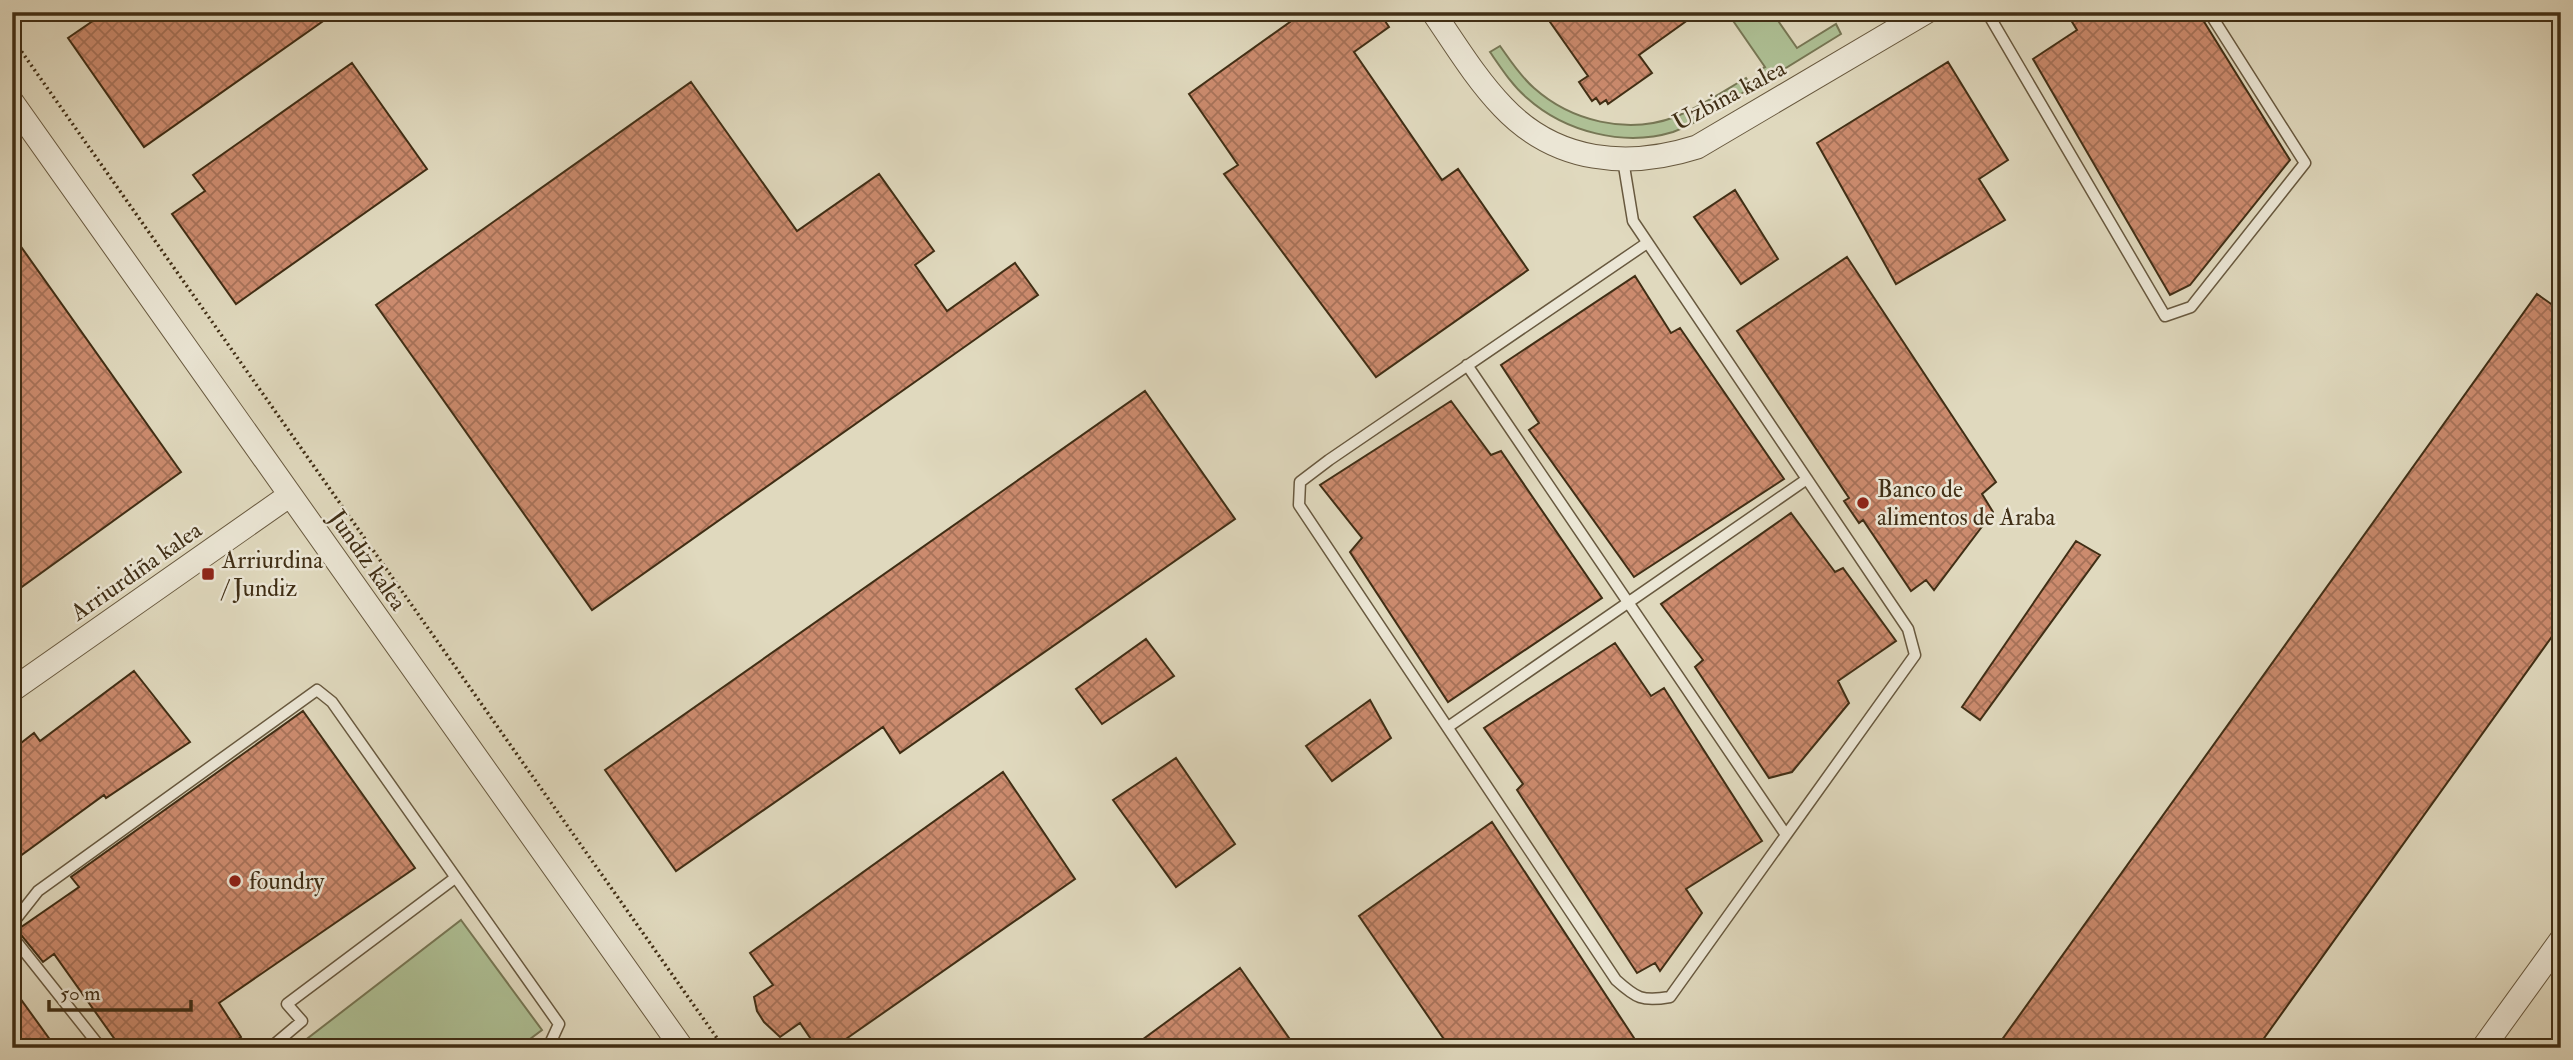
<svg xmlns="http://www.w3.org/2000/svg" width="2573" height="1060" viewBox="0 0 2573 1060" font-family="'IM FELL Double Pica',serif">
<style>
.green{fill:#aec095;stroke:#775;stroke-width:2}
.building{fill:url(#building-cross-hatch);stroke:#402e15;stroke-width:2}
.lines{fill:none;stroke-linecap:round;stroke-linejoin:round}
.lane-casing{stroke:#68593f;stroke-width:13}
.street-casing{stroke:#68593f;stroke-width:25}
.path{stroke:#402e15;stroke-width:3.5;stroke-dasharray:2 3.5;stroke-linecap:butt}
.lane{stroke:#ebe6d5;stroke-width:10}
.street{stroke:#ebe6d5;stroke-width:23}
.poi-dot{fill:#8f2418;stroke:#ebe6d5;stroke-width:2.5}
.labels{text-anchor:middle;stroke-width:5;stroke-linejoin:round;paint-order:stroke}
.street-label{font-size:24px;fill:#402e15;stroke:#ebe6d5}
.poi-label{font-size:24px;fill:#402e15;stroke:#ebe6d5;text-anchor:start}
</style>
<defs>
<pattern id="building-cross-hatch" width="8" height="8" patternUnits="userSpaceOnUse" patternTransform="scale(1.75)"><rect width="8" height="8" fill="#cc8b6e"/><path d="M0 0l8 8M0 8l8-8" fill="none" stroke="#a77259"/></pattern>
</defs>
<rect width="100%" height="100%" fill="#e0d9be"/>
<filter id="stains"><feTurbulence type="fractalNoise" baseFrequency=".00286" numOctaves="4"/><feColorMatrix values="0 0 0 0 .2 0 0 0 0 .09 0 0 0 0 .02 0 0 0 .5 -.17"/></filter>
<radialGradient id="worn" r=".72"><stop offset=".6" stop-color="#630" stop-opacity="0"/><stop offset="1" stop-color="#630" stop-opacity=".3"/></radialGradient>
<path class="green" d="M1727,12H1772L1797,48L1836,24L1841,34L1768,79L1761,69L1765,67Z
M1500,46C1510,60 1520,76 1534,88C1571,121 1627,135 1675,117C1700,107 1724,91 1746,78L1752,87C1727,102 1701,122 1673,132C1624,147 1565,132 1527,98C1512,85 1501,68 1490,52Z
M461,920L542,1030L518,1048H295Z"/>
<path class="building" d="M106,12H336L144,147L68,38Z
M1304,12H1379L1389,27L1354,52L1442,180L1458,169L1528,270L1376,377L1224,174L1238,165L1189,94Z
M1543,12H1699L1639,55L1652,73L1608,104L1606,100L1600,104L1596,98L1592,101L1579,82L1588,76Z
M2066,12H2198L2290,160L2190,285L2170,295L2033,59L2077,30Z
M1948,62L2008,160L1979,179L2005,220L1896,284L1817,143Z
M352,63L427,169L236,304L172,214L205,191L193,175Z
M691,82L797,231L879,174L934,251L915,265L947,311L1015,263L1038,295L592,610L376,305Z
M1735,190L1778,259L1741,284L1694,217Z
M12,234L181,472L12,594Z
M1847,257L1996,482L1982,494L1993,512L1934,590L1926,580L1911,591L1863,520L1859,523L1844,501L1849,498L1737,331Z
M1635,276L1671,333L1680,328L1784,479L1634,577L1529,430L1539,423L1501,365Z
M2537,294L2561,311V624L2257,1048H1996Z
M1145,391L1235,519L900,753L883,727L676,871L605,770Z
M1451,401L1491,455L1501,451L1602,598L1448,702L1350,552L1362,538L1320,485Z
M1791,513L1835,572L1843,568L1896,641L1838,681L1849,703L1792,772L1769,778L1695,667L1703,660L1661,604Z
M2076,541L2100,555L1980,720L1962,707Z
M1146,639L1174,676L1102,724L1076,689Z
M1615,643L1651,696L1664,688L1762,841L1686,889L1702,913L1660,971L1655,963L1637,973L1517,790L1523,784L1484,728Z
M134,671L190,742L106,798L104,795L12,862V750L34,733L40,741Z
M1370,700L1391,738L1332,781L1306,746Z
M303,711L415,868L219,1003L241,1037L226,1048H121L54,954L43,962L17,930L79,887L71,877Z
M1176,758L1235,844L1176,887L1113,800Z
M1003,772L1075,879L833,1048H817L800,1023L780,1037L764,1022L757,1011L754,997L773,985L750,953Z
M1492,822L1634,1038L1619,1048H1450L1359,916Z
M1240,968L1296,1048H1131Z
M12,987L56,1048H12Z"/>
<g class="lines">
<g class="lane-casing">
<path id="lane" d="M1987,12L2165,316L2191,307L2305,163L2209,12
M1623,160L1633,221L1908,629L1915,655L1670,997C1642,1002 1636,998 1616,980L1299,505L1300,482L1329,460L1647,243
M1467,365L1786,835
M1448,727L1807,479
M12,924L38,891L317,690L332,702L559,1024L548,1048
M12,936L101,1048
M270,1048L302,1021L287,1004L455,878"/>
</g>
<g class="street-casing">
<path id="street" d="M1433,12C1455,44 1476,79 1503,107C1556,163 1628,169 1697,147L1926,12
M12,102L682,1048
M12,690L290,495
M2483,1048L2561,940"/>
</g>
<path class="path" d="M12,38L724,1048
M2551,1048L2561,1035"/>
<use href="#lane" class="lane"/>
<use href="#street" class="street"/>
</g>
<g class="poi-dot">
<circle cx="1863" cy="503" r="7"/>
<rect x="201" y="567" width="14" height="14" rx="3.5"/>
<circle cx="235" cy="881" r="7"/>
</g>
<g class="labels">
<g class="street-label">
<text transform="translate(1729 95) rotate(-28)" y="8">Uzbina kalea</text>
<text transform="translate(368 560) rotate(55)" y="8">Jundiz kalea</text>
<text transform="translate(136 571) rotate(-35)" y="8">Arriurdiña kalea</text>
</g>
<g class="poi-label">
<text x="1877" y="497">Banco de<tspan x="1877" dy="28">alimentos de Araba</tspan></text>
<text x="222" y="568">Arriurdina<tspan x="222" dy="28">/ Jundiz</tspan></text>
<text x="249" y="889">foundry</text>
</g>
</g>
<rect width="2573" height="1060" fill="none" stroke="#e0d9be" stroke-width="42"/>
<rect x="14" y="14" width="2545" height="1032" fill="none" stroke="#402e15" stroke-width="3.5"/>
<rect x="21" y="21" width="2531" height="1018" fill="none" stroke="#402e15" stroke-width="2"/>
<path d="M49 1000v10h142v-10" fill="none" stroke="#402e15" stroke-width="3.5"/>
<text x="60" y="1000" font-size="21" fill="#402e15" stroke="#ebe6d5" stroke-width="5" paint-order="stroke">50 m</text>
<rect width="100%" height="100%" filter="url(#stains)"/>
<rect width="100%" height="100%" fill="url(#worn)"/>
</svg>
